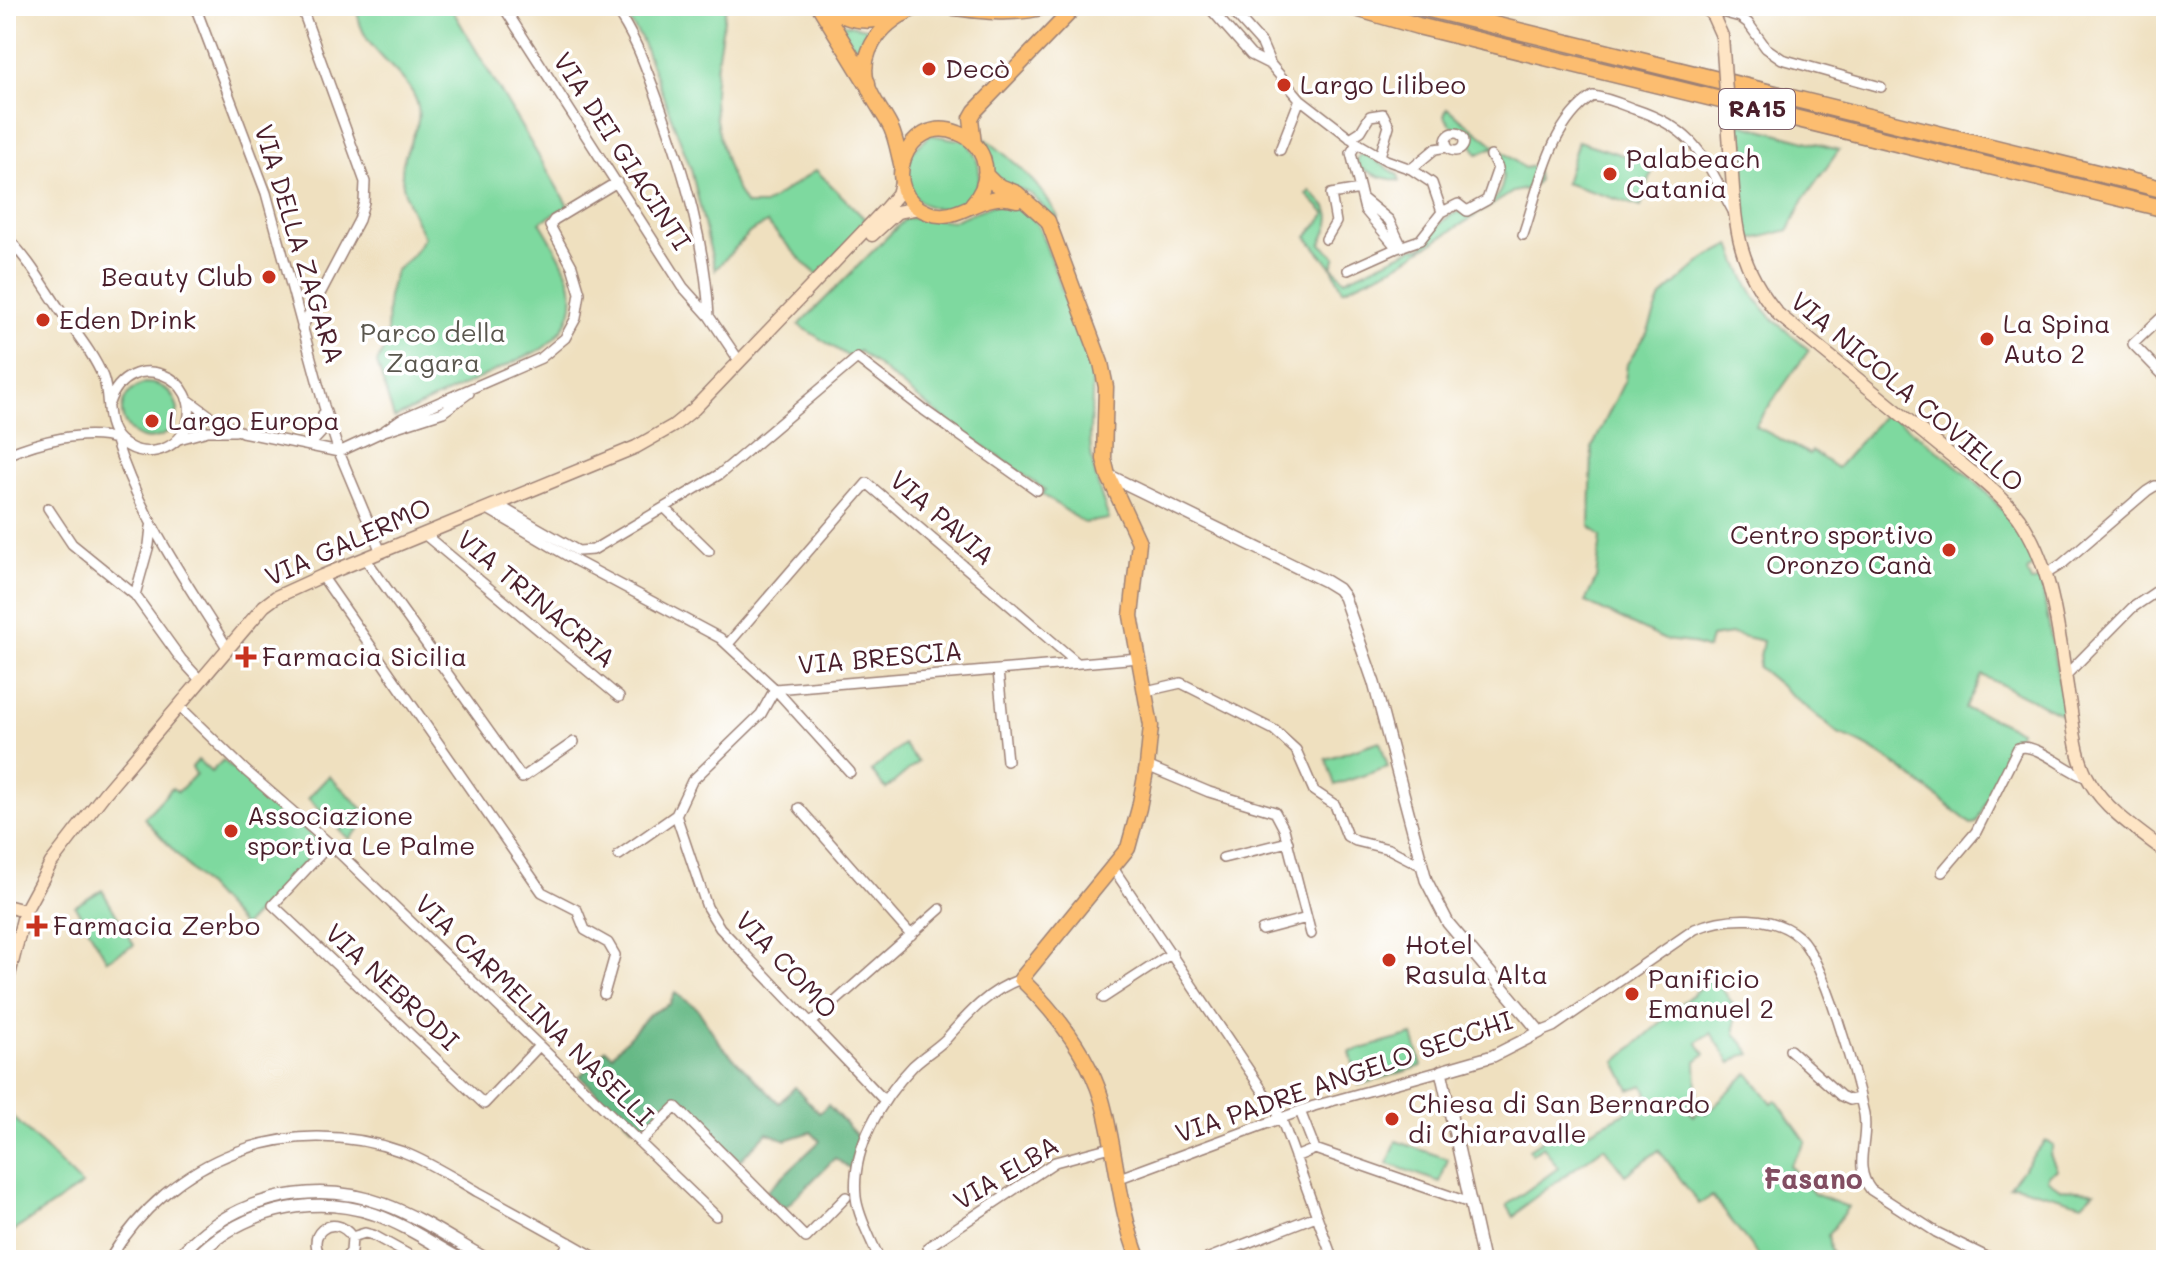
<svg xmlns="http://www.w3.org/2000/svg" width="2172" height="1266" viewBox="0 0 2172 1266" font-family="Mali,sans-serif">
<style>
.green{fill:#7ed99f;stroke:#647c65;stroke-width:2}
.forest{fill:#66b986;stroke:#586c58;stroke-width:2}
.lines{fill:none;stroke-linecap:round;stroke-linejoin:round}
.minor-casing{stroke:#9c8075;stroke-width:12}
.tertiary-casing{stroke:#9c8075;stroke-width:14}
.secondary-casing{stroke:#9c8075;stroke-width:15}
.primary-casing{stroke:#9c8075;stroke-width:17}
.motorway-casing{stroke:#9c8075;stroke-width:19}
.minor{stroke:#fff;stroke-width:9}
.tertiary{stroke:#fff;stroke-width:11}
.secondary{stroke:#fee5c5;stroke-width:12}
.primary{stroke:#fcbd6f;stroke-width:14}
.motorway{stroke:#fcbd6f;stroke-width:16}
.secondary-bridge-casing{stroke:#9c8075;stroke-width:15;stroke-linecap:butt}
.secondary-bridge{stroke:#fee5c5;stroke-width:12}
.poi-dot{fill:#c8321e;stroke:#fff;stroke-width:3}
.labels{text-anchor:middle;stroke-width:7;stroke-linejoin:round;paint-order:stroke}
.shield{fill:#fff;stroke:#80626b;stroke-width:2}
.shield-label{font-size:24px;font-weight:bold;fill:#4a1f2b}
.poi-label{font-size:26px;fill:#4a1f2b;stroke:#fff;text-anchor:start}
.street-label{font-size:26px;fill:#4a1f2b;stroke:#fff}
.park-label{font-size:26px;fill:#5a574e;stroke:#fff}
.neighbourhood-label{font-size:28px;font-weight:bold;fill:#824e62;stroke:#fff}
</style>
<rect width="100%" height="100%" fill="#fff"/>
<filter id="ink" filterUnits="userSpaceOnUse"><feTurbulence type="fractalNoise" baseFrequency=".0125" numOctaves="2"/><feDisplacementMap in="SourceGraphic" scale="16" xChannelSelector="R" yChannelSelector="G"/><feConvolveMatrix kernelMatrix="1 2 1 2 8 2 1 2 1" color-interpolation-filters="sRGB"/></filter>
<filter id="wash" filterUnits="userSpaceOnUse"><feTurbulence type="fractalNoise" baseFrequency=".006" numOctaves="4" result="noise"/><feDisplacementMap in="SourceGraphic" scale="32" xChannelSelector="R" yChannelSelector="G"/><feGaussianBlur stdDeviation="1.8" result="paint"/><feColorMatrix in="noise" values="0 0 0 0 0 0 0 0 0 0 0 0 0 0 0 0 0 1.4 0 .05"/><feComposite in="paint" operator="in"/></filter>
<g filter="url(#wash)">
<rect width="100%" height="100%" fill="#efe0bf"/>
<path class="green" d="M357,6H450L568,206L540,222C567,268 596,309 542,349L394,418L377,363L389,338L387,336L388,296L395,271L412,256L424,237C415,219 402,195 402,174C401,148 425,129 417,103C406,68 358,52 357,6Z
M619,6H726C722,34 715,64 714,93C713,122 729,182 746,205H764L816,170L867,221L818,275L805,264L767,223L750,232L715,270L691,169L641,38Z
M839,23L872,29L860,57Z
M1447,108L1524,168L1536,166L1538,181L1531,188L1513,192L1395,266L1343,290L1331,266L1307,237L1326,214L1307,195L1310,191C1333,213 1335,213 1321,244L1336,257L1332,266L1345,280L1413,248L1422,247C1432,235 1442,216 1459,212C1469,209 1461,214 1471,213C1476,212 1484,207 1488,204C1511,188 1503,168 1493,147L1478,154L1463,132L1451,125L1444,116Z
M1738,123L1839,150L1804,199L1789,230L1746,241Z
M931,135L966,141C1012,199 926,234 908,185C905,177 908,163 909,154Z
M986,139C1014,161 1041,184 1058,217L1055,219L1031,194L999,181L991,172L990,157L983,143Z
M1578,141L1654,165L1641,207L1565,183Z
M1364,153L1398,175L1400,181L1380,177L1358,167L1357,158Z
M995,204C1014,206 1028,212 1039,227L1090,366C1095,390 1090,410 1090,434C1090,465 1099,490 1109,519L1084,523L1042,494L1045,490L942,417L859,351L849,357L799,325L905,219L915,217L952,221Z
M1731,245C1752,302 1763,312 1809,350L1755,426L1809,454L1812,451L1837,468L1887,411C1940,454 2009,496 2034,563L2027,572L2031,582L2041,581L2065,716L1982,675L1965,709L1988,716L2020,731L1976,823L1971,824C1938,798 1878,745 1840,735L1758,667L1763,641L1732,634L1711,637L1708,649L1691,643L1665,640L1585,602L1596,579L1601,537L1590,526L1592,448L1625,380L1627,364L1647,333L1661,297L1704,259Z
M146,383C164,384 174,392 178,410L173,428C134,464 96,399 146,383Z
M1380,741L1388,767L1335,785L1326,759Z
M903,744L918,762L886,789L871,771Z
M198,760L211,772L223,760L322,844L243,927L144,818L172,788L178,792L196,774L192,767Z
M329,776L371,817L349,839L308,798Z
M102,890L134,945L107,960L75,906Z
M1713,976L1735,1007V1033L1751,1054L1741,1056L1731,1063L1711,1033L1697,1042L1705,1054L1696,1061L1697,1093L1689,1097L1692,1101L1686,1108L1694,1116L1700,1111L1706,1113L1748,1073L1772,1103L1776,1100L1806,1142L1790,1165L1814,1194L1848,1207L1828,1235L1830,1250L1836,1260H1762L1712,1196L1699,1204L1659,1150L1625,1175L1604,1147L1526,1204L1514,1217L1507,1205L1558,1168L1543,1146L1532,1154L1529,1149L1558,1130L1588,1132L1650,1100L1643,1085L1630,1090L1616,1062Z
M1413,1035L1422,1066L1359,1085L1350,1052Z
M6,1110L82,1185L6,1236Z
M1396,1141L1448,1159L1440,1182L1388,1164Z
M2045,1141L2053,1145L2050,1155L2057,1170L2049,1174L2047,1179L2061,1189L2095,1191L2082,1204L2015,1185L2009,1186Z"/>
<path class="forest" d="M675,993L697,1008L721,1045L779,1103L795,1087L819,1113L828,1105L861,1140L854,1171L835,1158L784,1209L767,1191L820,1141L811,1132L786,1140L767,1133L739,1161L680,1101H675L656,1119L632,1127L580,1076L606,1049L612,1055L650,1014L670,1004Z"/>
</g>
<g filter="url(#ink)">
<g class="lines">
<g class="minor-casing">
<path id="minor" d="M195,6L266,193L324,406L339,452L381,552
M301,6L365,182L364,202L359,220L302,328
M503,6L683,287L709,316L740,362
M613,6C636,36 647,71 660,106C685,175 705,243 709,316
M1208,6L1251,55L1271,65
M1228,6L1262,44L1271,65L1300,99L1357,143L1386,160L1411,169L1432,183L1442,212
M1707,8L1740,17L1748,23L1766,48L1782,59L1881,87
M1446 142a9 9 0 1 1 18 0a9 9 0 1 1-18 0Z
M1350,138L1361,131L1370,116L1383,114L1389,126L1380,156
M1357,143L1351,153L1365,210L1397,248L1420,240L1442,212L1458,204L1467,211L1487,200L1498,168L1491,156
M1280,150L1300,99
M1411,169L1435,149L1447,147
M1362,198L1389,220L1402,247
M1523,235C1539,189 1549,124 1593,96C1607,98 1621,104 1634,109C1698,130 1704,159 1734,213
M6,237C28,258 43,285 60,310C75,332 93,353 103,377C111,398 103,424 120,440C140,460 175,453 186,427C206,377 129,345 109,403
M1326,239L1336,222L1331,194L1360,189
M1348,270L1397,248
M2166,313L2133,344L2166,378
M187,399L217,421L242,432L339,452L384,431L443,412L469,393
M384,431L401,419L541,358L565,338L576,318L580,293L572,266L550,226L554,220L617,182
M115,438C139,516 186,581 228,649
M179,439L208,431H235
M309,446L321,433L323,414
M6,455C37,442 86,428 119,440
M496,504L578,551L593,550L720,474L857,358L924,410L1037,490
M48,508L72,544L135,595L181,659L201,681
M486,508L578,562L720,638L775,689L850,772
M666,509L709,551
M424,534L619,697
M365,558L522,778L574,742
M2046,574L2062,564L2147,491L2155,486H2166
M322,576L542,892L577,910L585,930L608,943L615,955L604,994
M135,595L149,545L151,527
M728,644L867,483L1076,662
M998,671L1007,761
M2065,676L2132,608L2166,585
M775,689L761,714L692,781L676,815L707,907L720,928L884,1100
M775,689L1139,658
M1146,691L1181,683L1274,730L1296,750L1314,791L1335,805L1347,836L1356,841L1389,849L1422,866
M179,706L246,771L330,844L716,1216
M1147,766L1209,792L1275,812L1284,829L1311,934
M799,808L911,935
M330,844L273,905L484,1104L539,1046
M2157,845L2166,837
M619,855L676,815
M1223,858L1288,842
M1113,868L1281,1118L1333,1260
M1942,872L1976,832L2018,748C2037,742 2068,773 2088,778
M1262,930L1307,918
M1103,998L1172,953
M811,1023L940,909
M1540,1032L1553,1027L1695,929C1725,916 1774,914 1799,937C1824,960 1856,1077 1864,1114C1869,1141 1852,1166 1871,1190L1936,1232L1993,1260
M1790,1050L1841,1096L1850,1100L1859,1098
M640,1142L676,1107L806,1238L846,1197
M1315,1149L1470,1203
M1295,1157L1315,1149L1300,1111
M1117,1179L1314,1106L1441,1071
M352,1237L365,1233L373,1235L418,1260
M928,1247L1055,1162L1111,1147
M109,1260C171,1157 288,1111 403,1152C429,1162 454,1178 478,1192C519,1214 560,1237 600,1260
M325,1260C300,1238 333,1209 352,1237L351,1252L343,1260
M559,1260L569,1242
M875,1260L877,1254C870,1237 858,1216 856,1197C851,1149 881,1099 913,1066C923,1056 936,1049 946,1039C968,1014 989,990 1021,979
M1204,1260L1316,1216"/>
</g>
<g class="tertiary-casing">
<path id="tertiary" d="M1108,475L1325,581L1338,589L1344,597L1374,683L1426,880L1448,923L1540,1032L1493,1056L1441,1071L1483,1260
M176,1260C226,1199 310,1177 384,1204C420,1217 454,1241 488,1260
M193,1260C239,1211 310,1193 374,1214C405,1225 433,1244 462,1260"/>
</g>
<g class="secondary-casing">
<path id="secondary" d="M1705,6L1713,16L1722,36
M1730,148C1736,216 1731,258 1778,314L1980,479C1994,491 2008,503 2019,518C2056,571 2059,643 2070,705C2074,730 2076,759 2090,782C2106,810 2140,832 2166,852
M872,235L897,212L919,208
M6,906L25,911
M6,987L25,911L51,863L105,793L264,606L276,597L322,576L636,447L673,426L694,409L886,208L898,194L901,183"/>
</g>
<g class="primary-casing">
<path id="primary" d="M940,6C974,11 1014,17 1048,6
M974,144L971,118L975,111L1076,6
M901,164C898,152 896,139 891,128C884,113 871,99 867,83C857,46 892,13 924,6
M985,174L995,184L1017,193L1048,221L1101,363L1106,387L1104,459L1108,475L1139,542L1131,616L1151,726L1147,766L1139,808L1128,848L1021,979C1055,1012 1088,1054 1102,1100C1117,1153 1118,1208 1139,1260
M972,204C984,191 989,175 983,158C979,147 970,137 958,133C906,112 876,194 929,213C961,224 979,189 1017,200"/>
</g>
<g class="motorway-casing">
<path id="motorway" d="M820,6L867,83
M830,6C851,25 879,21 904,13
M1349,6L1418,26L2166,209
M1417,6L2166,190"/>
</g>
<use href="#minor" class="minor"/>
<use href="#tertiary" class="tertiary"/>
<use href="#secondary" class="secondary"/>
<use href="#primary" class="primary"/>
<use href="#motorway" class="motorway"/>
<g class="secondary-bridge-casing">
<path id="secondary-bridge" d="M1722,36L1730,148"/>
</g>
<use href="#secondary-bridge" class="secondary-bridge"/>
</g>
</g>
<g class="poi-dot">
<circle cx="929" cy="69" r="8"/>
<circle cx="1284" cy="85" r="8"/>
<circle cx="1610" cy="174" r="8"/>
<circle cx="269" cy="277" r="8"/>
<circle cx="43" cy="320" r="8"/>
<circle cx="1987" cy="339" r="8"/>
<circle cx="152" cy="421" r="8"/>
<circle cx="1949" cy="550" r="8"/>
<path d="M242 645h8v8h8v8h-8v8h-8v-8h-8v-8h8z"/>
<circle cx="231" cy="831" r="8"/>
<path d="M33 914h8v8h8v8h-8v8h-8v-8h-8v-8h8z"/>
<circle cx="1389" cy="960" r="8"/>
<circle cx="1632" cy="994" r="8"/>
<circle cx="1392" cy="1119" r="8"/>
</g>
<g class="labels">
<rect class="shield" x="1719" y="89" width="76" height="40" rx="6"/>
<g class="shield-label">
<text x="1757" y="117">RA15</text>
</g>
<g class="poi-label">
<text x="945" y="78">Decò</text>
<text x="1300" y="94">Largo Lilibeo</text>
<text x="1626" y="168">Palabeach<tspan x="1626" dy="30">Catania</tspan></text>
<text x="253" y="286" text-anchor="end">Beauty Club</text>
<text x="59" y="329">Eden Drink</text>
<text x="2003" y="333">La Spina<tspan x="2003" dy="30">Auto 2</tspan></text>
<text x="168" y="430">Largo Europa</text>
<text x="1933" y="544" text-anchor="end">Centro sportivo<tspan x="1933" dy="30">Oronzo Canà</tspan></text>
<text x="262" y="666">Farmacia Sicilia</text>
<text x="247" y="825">Associazione<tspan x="247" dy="30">sportiva Le Palme</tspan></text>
<text x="53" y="935">Farmacia Zerbo</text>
<text x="1405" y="954">Hotel<tspan x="1405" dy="30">Rasula Alta</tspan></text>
<text x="1648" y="988">Panificio<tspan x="1648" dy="30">Emanuel 2</tspan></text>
<text x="1408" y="1113">Chiesa di San Bernardo<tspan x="1408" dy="30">di Chiaravalle</tspan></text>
</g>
<g class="street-label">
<text transform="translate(622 151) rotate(57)" y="9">VIA DEI GIACINTI</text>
<text transform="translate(299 244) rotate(73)" y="9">VIA DELLA ZAGARA</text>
<text transform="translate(1907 392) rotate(40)" y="9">VIA NICOLA COVIELLO</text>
<text transform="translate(942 518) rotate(41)" y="9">VIA PAVIA</text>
<text transform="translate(348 542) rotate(-24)" y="9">VIA GALERMO</text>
<text transform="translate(536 599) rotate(40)" y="9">VIA TRINACRIA</text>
<text transform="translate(880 658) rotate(-5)" y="9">VIA BRESCIA</text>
<text transform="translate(786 965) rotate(47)" y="9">VIA COMO</text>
<text transform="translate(392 987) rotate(43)" y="9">VIA NEBRODI</text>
<text transform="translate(534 1010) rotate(44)" y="9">VIA CARMELINA NASELLI</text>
<text transform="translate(1344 1077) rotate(-19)" y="9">VIA PADRE ANGELO SECCHI</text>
<text transform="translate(1006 1173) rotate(-31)" y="9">VIA ELBA</text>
</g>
<g class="park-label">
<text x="433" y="342">Parco della<tspan x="433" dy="30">Zagara</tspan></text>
</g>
<g class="neighbourhood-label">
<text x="1813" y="1189">Fasano</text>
</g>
</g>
<rect width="2172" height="1266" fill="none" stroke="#fff" stroke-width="32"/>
</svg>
